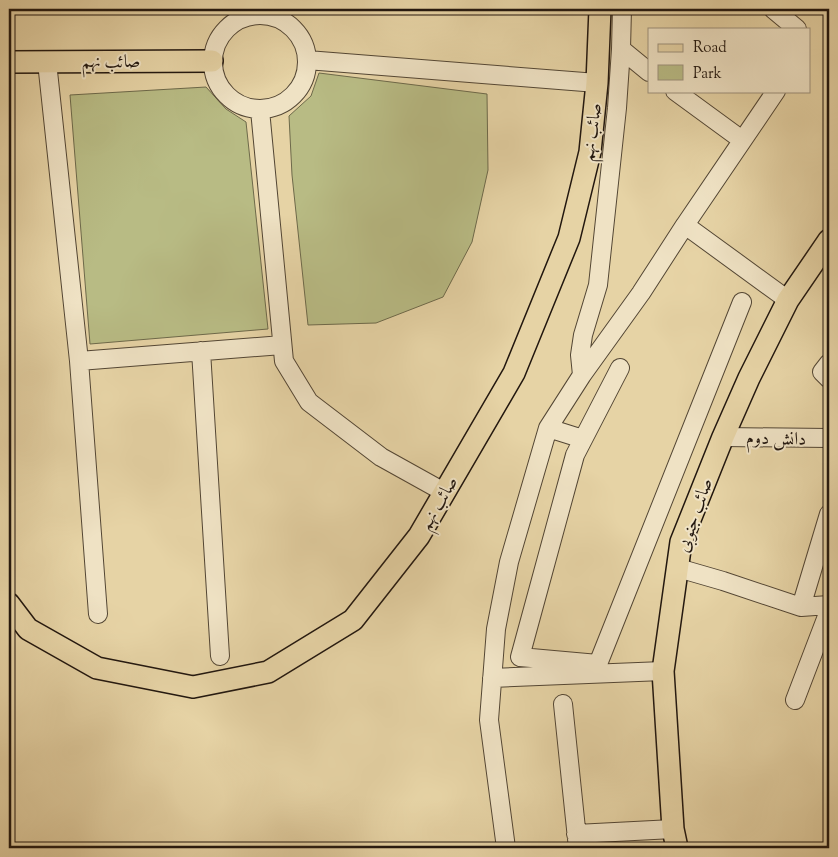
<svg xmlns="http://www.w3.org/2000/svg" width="838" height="857" viewBox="0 0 838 857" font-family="'Sorts Mill Goudy',Amiri,serif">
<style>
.green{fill:#b8bb84;stroke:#6d694a}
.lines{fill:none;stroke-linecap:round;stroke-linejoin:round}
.minor-casing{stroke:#534634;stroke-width:20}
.major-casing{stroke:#22170f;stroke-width:24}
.minor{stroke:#efe2c4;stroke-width:18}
.major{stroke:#e6d3a5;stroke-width:21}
.labels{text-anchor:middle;stroke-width:4;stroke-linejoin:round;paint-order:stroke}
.street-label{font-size:18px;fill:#22170f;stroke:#efe2c4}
</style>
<rect width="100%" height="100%" fill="#e6d3a5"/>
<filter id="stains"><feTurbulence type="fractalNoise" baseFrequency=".004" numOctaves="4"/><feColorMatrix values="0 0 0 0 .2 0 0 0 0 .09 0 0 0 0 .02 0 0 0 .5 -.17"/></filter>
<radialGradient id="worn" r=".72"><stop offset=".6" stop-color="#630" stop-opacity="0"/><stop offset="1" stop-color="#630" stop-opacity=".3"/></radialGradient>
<path class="green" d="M319,73L487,94L488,170L472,242L443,297L376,323L308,325L292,175L289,116L311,96Z
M206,87L226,109L246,122L268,329L90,344L70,95Z"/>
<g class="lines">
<g class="minor-casing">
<path id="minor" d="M622,9L621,49L649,72
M773,9L797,29
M213 62a47 47 0 1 1 94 0a47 47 0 1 1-94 0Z
M307,60L597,83
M47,62L79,361L98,614
M675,91L742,140
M260,110L284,361L309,402L381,457L444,492
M685,225L788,300
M201,351L220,656
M79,361L282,345
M829,363L822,372L829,379
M620,368L575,455L520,657L598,664L742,302
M582,375L580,355L583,335L598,285L617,108L621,49
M548,428L583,439
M723,437L829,438
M678,568L723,581L801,607L829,605
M801,607L829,514
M492,678L663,671
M795,700L829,611
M563,704L578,848
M576,834L673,829
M506,848L489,720L496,629L509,562L548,428L582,375L641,293L685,225L776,91"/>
</g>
<g class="major-casing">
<path id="major" d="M9,62L212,61
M9,604L28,629L97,668L193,687L268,672L353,620L419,536L514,373L569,238L590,152L597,83L600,9
M677,848L673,829L663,671L681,542L723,437L749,378L788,300L829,240"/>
</g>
<use href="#minor" class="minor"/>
<use href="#major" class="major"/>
</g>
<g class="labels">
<g class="street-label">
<text x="111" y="67">صائب نهم</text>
<text transform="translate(591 132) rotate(-82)" y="6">صائب نهم</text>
<text transform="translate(776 438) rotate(1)" y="6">دانش دوم</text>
<text transform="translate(438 503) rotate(-60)" y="6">صائب نهم</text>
<text transform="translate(694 515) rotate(-71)" y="6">صائب جنوبی</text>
</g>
</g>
<rect width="838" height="857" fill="none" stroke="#e6d3a5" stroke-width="30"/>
<rect x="10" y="10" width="818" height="837" fill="none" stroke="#22170f" stroke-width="2.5"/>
<rect x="15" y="15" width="808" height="827" fill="none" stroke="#22170f"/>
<rect x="648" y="28" width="162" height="65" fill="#efe2c4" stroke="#9d917c"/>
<rect x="658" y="44" width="25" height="8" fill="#e6d3a5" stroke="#9d917c"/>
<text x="693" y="52" font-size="15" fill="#22170f">Road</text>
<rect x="658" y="65" width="25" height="15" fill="#b8bb84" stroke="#9d917c"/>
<text x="693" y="78" font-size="15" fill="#22170f">Park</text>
<rect width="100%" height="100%" filter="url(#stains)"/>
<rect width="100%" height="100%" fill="url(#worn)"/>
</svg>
